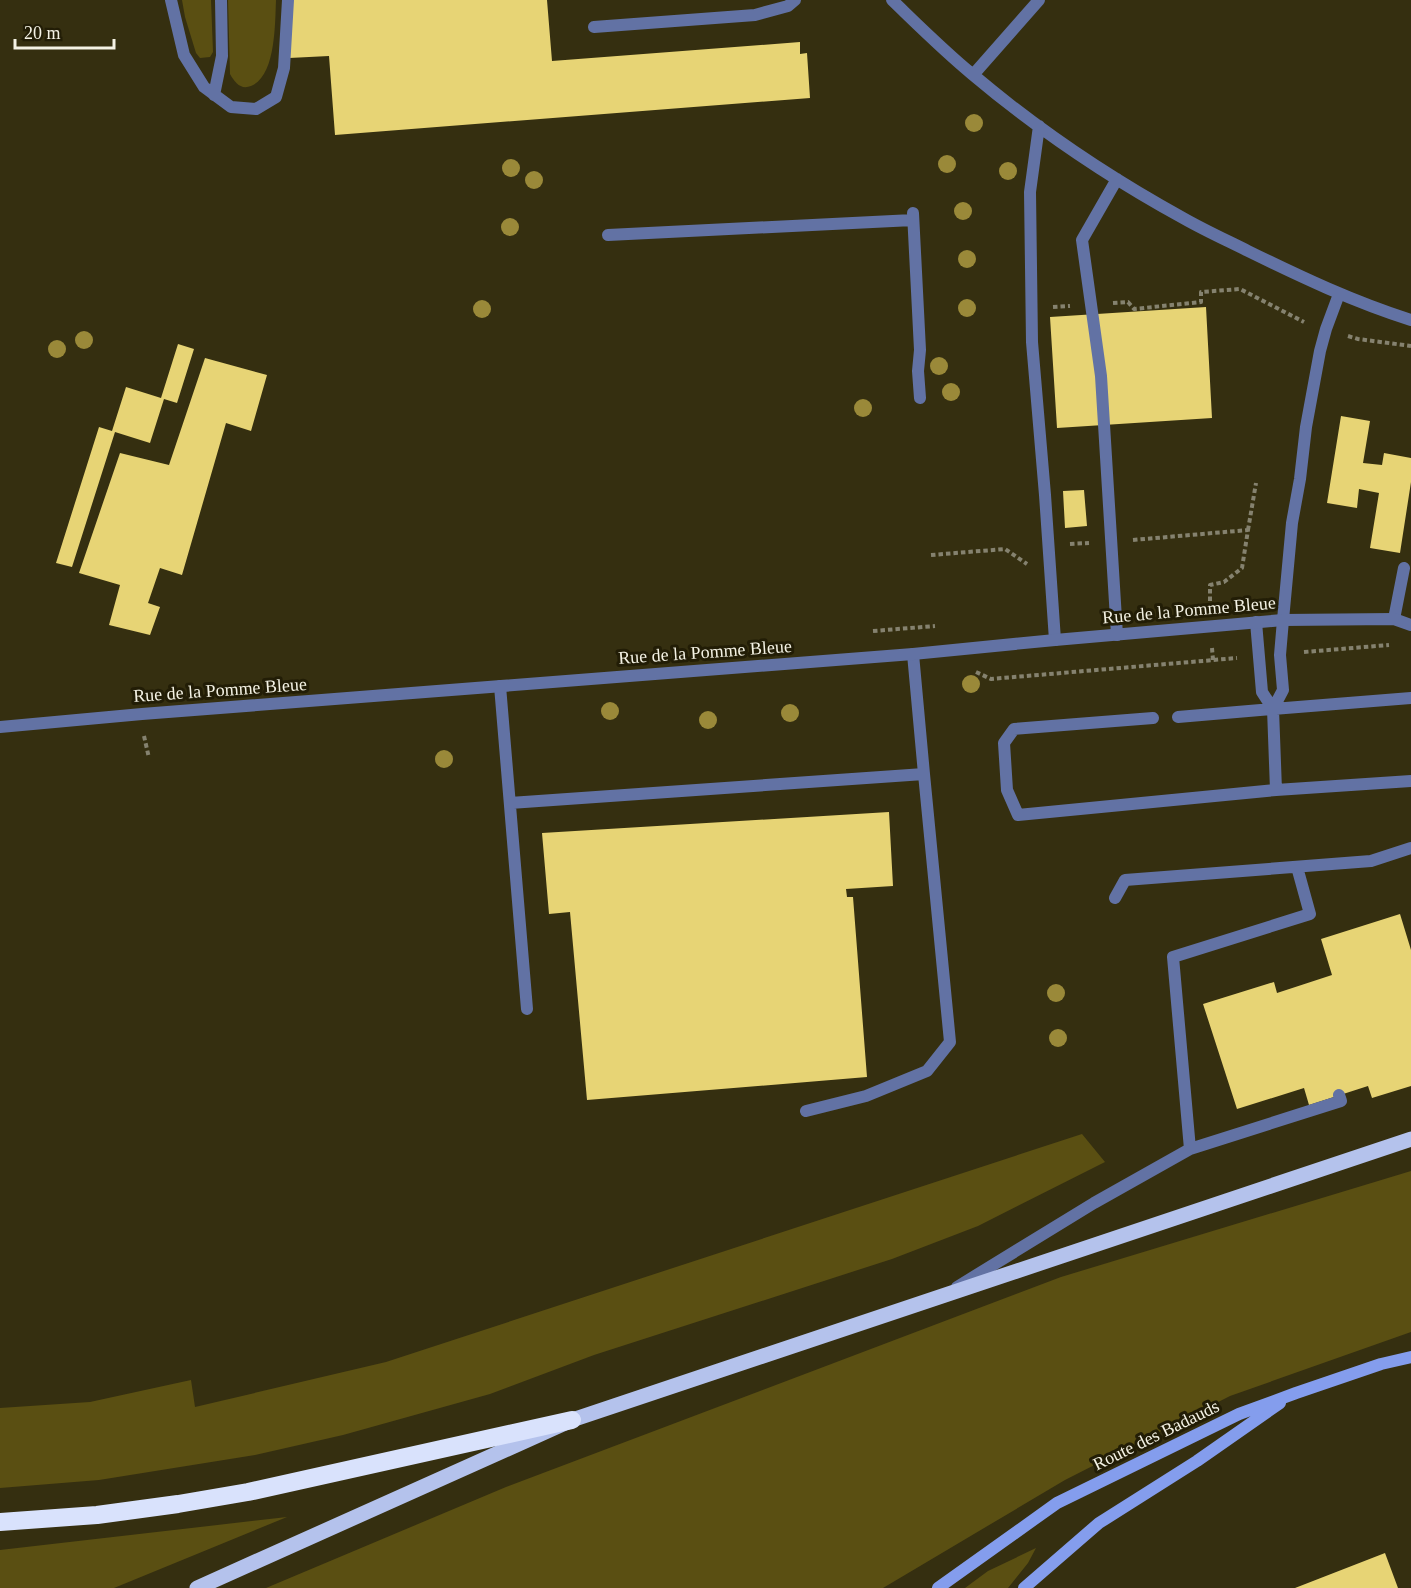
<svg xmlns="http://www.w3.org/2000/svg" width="1411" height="1588" viewBox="0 0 1411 1588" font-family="Georgia,serif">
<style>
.built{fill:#352f10}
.green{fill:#5a4f12}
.building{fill:#e7d475}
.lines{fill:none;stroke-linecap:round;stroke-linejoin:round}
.path{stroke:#85826f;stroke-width:4;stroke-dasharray:4.5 3;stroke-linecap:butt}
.service{stroke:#6272a4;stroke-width:12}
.minor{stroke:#6272a4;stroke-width:12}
.secondary{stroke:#849ded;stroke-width:12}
.primary{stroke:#b4c2ec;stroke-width:15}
.motorway{stroke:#d9e2fc;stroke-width:18}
.tree{fill:#9a8939}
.labels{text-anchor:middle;stroke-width:6;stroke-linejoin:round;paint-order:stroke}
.street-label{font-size:18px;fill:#f4f2e4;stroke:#221d06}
</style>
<rect width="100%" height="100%" fill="#2b2710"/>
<path class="built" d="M0,0H1411V1588H0Z"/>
<path class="green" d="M182,0H211L213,52L210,57L200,58L196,53L185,17Z
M228,0H276C275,23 276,76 251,86C241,90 235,83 230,74Z
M1082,1134L1105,1162L978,1226L892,1259L594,1355L490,1394L343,1435L255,1455L99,1480L0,1488V1408L90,1402L191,1380L195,1407L386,1362Z
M1411,1171V1332L1230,1396L1065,1480L883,1588H266L506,1487L1061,1277Z
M287,1517L114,1588H0V1550Z
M1036,1548L1028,1563L1008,1588H965L988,1571Z"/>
<path class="building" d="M285,0H547L552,61L800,42V54L807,53L810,98L335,135L329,56L289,58Z
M1206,307L1212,418L1057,428L1050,317Z
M178,344L194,349L177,403L164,399L150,443L115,432L72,567L56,563L99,427L112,431L126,387L161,398Z
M205,358L267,375L251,431L226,423L182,575L160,568L148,603L160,607L150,635L109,625L120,585L79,573L120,453L169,465Z
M1341,416L1370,421L1363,463L1382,465L1384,453L1411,458V482L1400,553L1370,548L1379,493L1359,489L1357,508L1327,503Z
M1084,490L1087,526L1065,528L1063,491Z
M889,812L893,886L846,889L847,897H853L867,1077L587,1100L570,912L549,914L542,833Z
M1400,914L1411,950V1086L1372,1098L1368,1086L1309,1105L1304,1088L1237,1109L1203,1004L1274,982L1277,993L1332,975L1321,939Z
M1385,1553L1398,1588H1295Z"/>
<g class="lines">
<path class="path" d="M1113,303L1128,302L1134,309L1201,302V292L1240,289L1304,322
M1053,307L1070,306
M1348,336L1358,339L1411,346
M1248,530L1256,483
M1133,540L1248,530L1242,568L1224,582L1210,585V605
M1070,544L1089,543
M931,555L1005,549L1027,564
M873,631L935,626
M1212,648L1213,660
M1304,652L1389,645
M976,672L991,679L1237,658
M144,736L149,758"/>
<path class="service" d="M171,0L184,55L204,87L231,107L256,109L276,97L284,68L288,0
M892,0C918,25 944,51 972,74C1036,128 1110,178 1183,218C1204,230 1226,240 1248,251C1301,277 1354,302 1411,320
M594,27L755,15L788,6L795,0
M973,75L1039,0
M214,95L222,56L221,0
M1039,126L1030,192L1032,342L1045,495L1055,640
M913,213L920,350L918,371L920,398
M608,235L913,220
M1394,619L1404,568
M1256,622L1262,692L1273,709L1283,690L1280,655L1283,620L1292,523L1300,479L1306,427L1320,351L1326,329L1339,294
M1117,635L1101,376L1082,240L1117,179
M913,654L924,774
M500,686L527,1009
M1178,717L1273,709
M1153,718L1014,729L1004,743L1007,790L1018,815L1276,790L1273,709L1411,698
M1276,790L1411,781
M510,803L924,774L950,1042L927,1071L866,1096L806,1111
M1115,898L1125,880L1371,861L1411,848
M1190,1149L1173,957L1310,914L1297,867
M957,1287L1094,1203L1190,1149L1341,1101L1339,1095"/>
<path class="minor" d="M0,727L142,714L913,654L1055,640L1283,620L1394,619L1411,625"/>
<path class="secondary" d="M938,1588L1057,1503L1239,1414L1296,1393L1381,1364L1411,1357
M1024,1588L1099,1523L1197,1461L1280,1403"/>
<path class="primary" d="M197,1588L572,1420L1411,1139"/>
<path class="motorway" d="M0,1522L97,1515L178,1504L248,1492L572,1420"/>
</g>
<g class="tree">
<circle cx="974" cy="123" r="9"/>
<circle cx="947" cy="164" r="9"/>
<circle cx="511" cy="168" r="9"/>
<circle cx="1008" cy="171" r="9"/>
<circle cx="534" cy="180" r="9"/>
<circle cx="963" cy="211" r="9"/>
<circle cx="510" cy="227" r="9"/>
<circle cx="967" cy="259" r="9"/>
<circle cx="967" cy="308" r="9"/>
<circle cx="482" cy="309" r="9"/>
<circle cx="84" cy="340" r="9"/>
<circle cx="57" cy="349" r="9"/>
<circle cx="939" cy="366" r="9"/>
<circle cx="951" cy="392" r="9"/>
<circle cx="863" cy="408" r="9"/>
<circle cx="971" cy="684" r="9"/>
<circle cx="610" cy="711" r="9"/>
<circle cx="790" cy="713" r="9"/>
<circle cx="708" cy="720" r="9"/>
<circle cx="444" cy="759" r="9"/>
<circle cx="1056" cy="993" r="9"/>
<circle cx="1058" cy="1038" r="9"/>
</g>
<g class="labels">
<g class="street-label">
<text transform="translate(1189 610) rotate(-5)" y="6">Rue de la Pomme Bleue</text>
<text transform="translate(705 652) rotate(-4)" y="6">Rue de la Pomme Bleue</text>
<text transform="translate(220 690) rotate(-4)" y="6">Rue de la Pomme Bleue</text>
<text transform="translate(1156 1435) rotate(-26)" y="6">Route des Badauds</text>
</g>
</g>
<path d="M15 39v9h99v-9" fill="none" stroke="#f4f2e4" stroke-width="3"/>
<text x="24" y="39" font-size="18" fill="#f4f2e4" stroke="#221d06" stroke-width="4.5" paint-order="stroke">20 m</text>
</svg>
